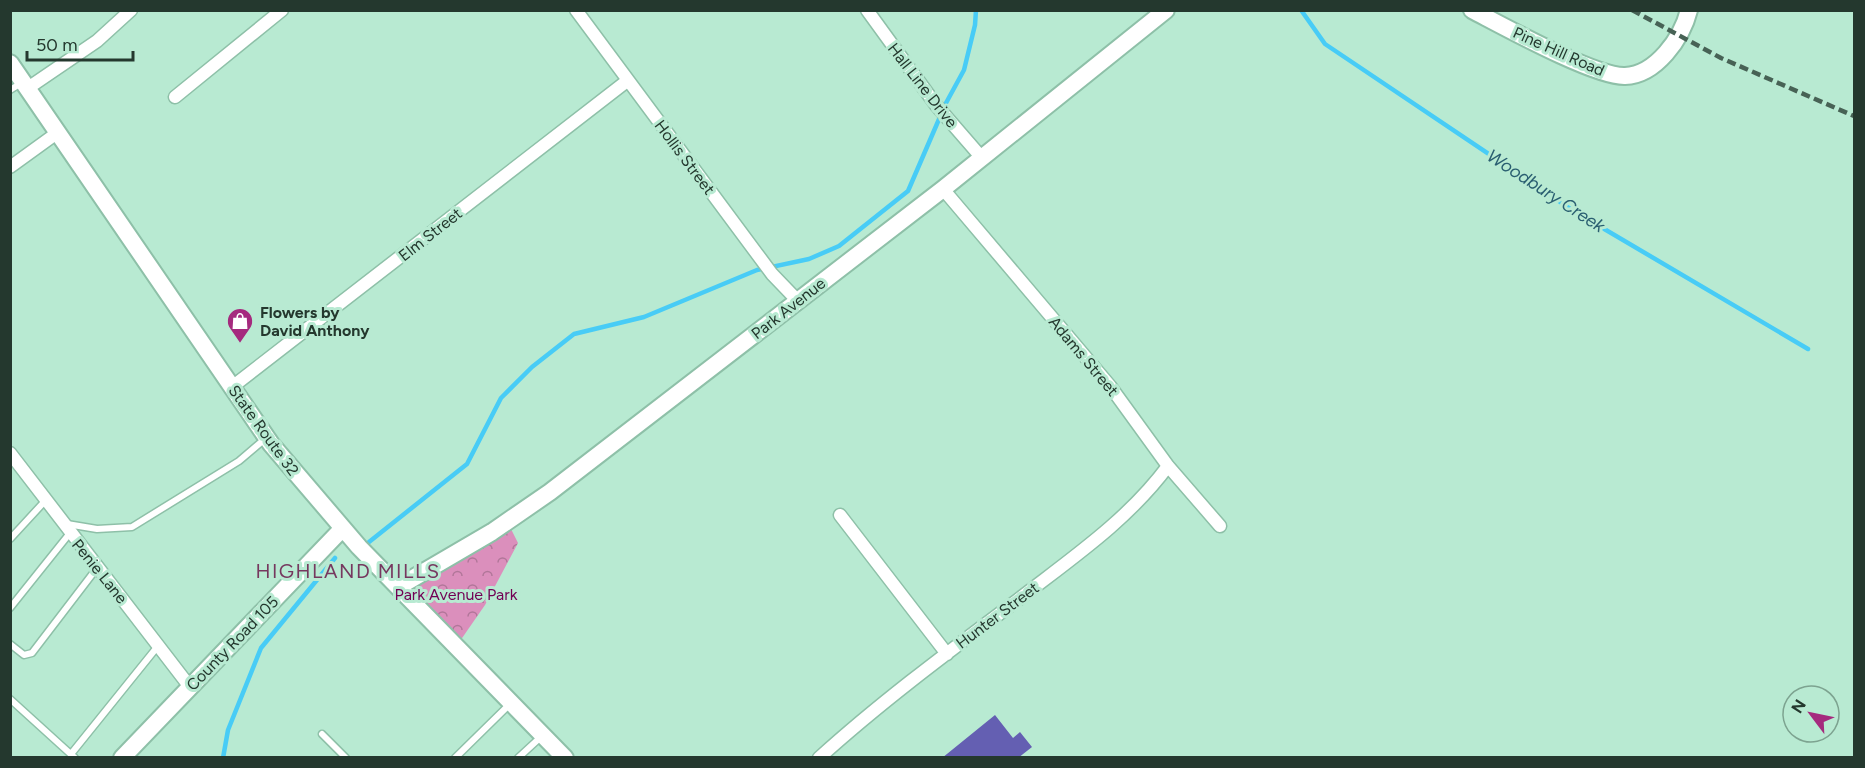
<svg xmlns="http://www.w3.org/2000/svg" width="1865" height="768" viewBox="0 0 1865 768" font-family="Figtree,sans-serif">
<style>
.park{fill:url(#park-crowns)}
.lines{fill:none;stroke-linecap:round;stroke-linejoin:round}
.stream{stroke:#48ccf6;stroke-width:4.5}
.building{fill:#645fb2}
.lane-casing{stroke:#8ec0a8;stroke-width:9}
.street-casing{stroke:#8ec0a8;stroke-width:15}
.secondary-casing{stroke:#8ec0a8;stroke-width:20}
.lane{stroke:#fff;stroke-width:6}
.street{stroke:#fff;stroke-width:12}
.secondary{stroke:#fff;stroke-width:16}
.rail{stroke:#476255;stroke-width:4.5;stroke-dasharray:9 4.5;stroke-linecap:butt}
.labels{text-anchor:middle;stroke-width:6;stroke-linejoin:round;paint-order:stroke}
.street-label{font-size:16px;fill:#24382e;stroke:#b8ead2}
.poi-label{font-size:16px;font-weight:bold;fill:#24382e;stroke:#b8ead2;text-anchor:start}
.park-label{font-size:16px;fill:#720154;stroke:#b8ead2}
.water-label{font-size:18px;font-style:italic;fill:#2a5f71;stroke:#b8ead2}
.quarter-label{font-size:20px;letter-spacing:1.5px;fill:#76385f;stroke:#b8ead2}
</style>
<defs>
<pattern id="park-crowns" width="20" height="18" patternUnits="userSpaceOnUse" patternTransform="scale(1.5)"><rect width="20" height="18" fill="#db8fbc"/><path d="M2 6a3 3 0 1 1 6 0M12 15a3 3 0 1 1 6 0" fill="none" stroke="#b17699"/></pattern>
</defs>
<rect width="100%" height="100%" fill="#b8ead2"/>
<path class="park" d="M510,527L518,543L485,605L460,641L407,590Z"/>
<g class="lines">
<path class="stream" d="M1301,10L1325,44L1572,210L1808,349
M369,542L467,464L501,398L532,367L574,334L644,317L757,270L809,259L839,246L908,191L946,103L964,70L975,25L976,10
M223,758L228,730L261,648L335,558"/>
</g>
<path class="building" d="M995,715L1013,738L1020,732L1032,747L1018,758H942Z"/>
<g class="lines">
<g class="lane-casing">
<path id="lane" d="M10,90L23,82
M67,524L97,529L132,527L239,461L266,438
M10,539L45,501
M10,608L70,533
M10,644L24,655L32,653L97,568
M10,699L75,758
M322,734L346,758
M71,754L158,646
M455,758L511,703
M518,758L543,735"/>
</g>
<g class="street-casing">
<path id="street" d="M576,10L772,274L797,300
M867,10L936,105L982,158
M28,88L97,41L131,10
M175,97L282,10
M10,167L57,133
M943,189L1110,386L1168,466L1220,526
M232,387L627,81
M10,453L190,687
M840,515L947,654
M819,758C882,701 951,650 1019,599C1072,558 1128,520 1168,466"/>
</g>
<g class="secondary-casing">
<path id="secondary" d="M1472,10C1503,26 1595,77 1625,76C1656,75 1682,38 1689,10
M10,63L271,444L359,547L565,758
M398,587L492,532L550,492L943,189L1166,10
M122,758L342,529"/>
</g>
<use href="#lane" class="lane"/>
<use href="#street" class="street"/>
<use href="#secondary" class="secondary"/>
<path class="rail" d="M1632,10L1721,58L1854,116"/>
</g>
<defs>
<g id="shop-pin" transform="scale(1.35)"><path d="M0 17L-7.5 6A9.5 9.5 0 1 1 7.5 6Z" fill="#a52a7e" stroke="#b8ead2"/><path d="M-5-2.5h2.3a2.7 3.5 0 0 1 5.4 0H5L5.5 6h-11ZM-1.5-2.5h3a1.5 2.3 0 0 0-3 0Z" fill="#fff"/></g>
</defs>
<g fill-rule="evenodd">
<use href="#shop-pin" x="240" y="321"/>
</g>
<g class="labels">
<g class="street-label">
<text transform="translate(1559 51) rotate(24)" y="6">Pine Hill Road</text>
<text transform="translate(923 85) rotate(52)" y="6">Hall Line Drive</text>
<text transform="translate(685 157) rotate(53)" y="6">Hollis Street</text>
<text transform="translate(430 234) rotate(-38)" y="6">Elm Street</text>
<text transform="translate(788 308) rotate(-38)" y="6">Park Avenue</text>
<text transform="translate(1084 356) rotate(50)" y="6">Adams Street</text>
<text transform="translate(264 430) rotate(54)" y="6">State Route 32</text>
<text transform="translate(100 571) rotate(51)" y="6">Penie Lane</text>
<text transform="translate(997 615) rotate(-37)" y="6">Hunter Street</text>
<text transform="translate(232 643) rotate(-46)" y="6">County Road 105</text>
</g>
<g class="poi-label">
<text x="260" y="318">Flowers by<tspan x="260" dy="18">David Anthony</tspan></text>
</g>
<g class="park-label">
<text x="456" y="600">Park Avenue Park</text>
</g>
<g class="water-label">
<text transform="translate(1546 191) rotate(33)" y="6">Woodbury Creek</text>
</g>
<g class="quarter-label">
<text x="348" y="578">HIGHLAND MILLS</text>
</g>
</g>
<rect width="1865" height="768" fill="none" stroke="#24382e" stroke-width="24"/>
<g transform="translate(1811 714) rotate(302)"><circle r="28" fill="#b8ead2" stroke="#7da390" stroke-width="1.5"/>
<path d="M0-4.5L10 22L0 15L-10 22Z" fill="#a52a7e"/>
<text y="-9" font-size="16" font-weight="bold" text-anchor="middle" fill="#24382e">N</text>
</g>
<path d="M27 51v9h106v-9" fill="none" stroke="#24382e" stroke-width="3"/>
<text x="36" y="51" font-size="18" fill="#24382e" stroke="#b8ead2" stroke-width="4.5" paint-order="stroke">50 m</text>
</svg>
